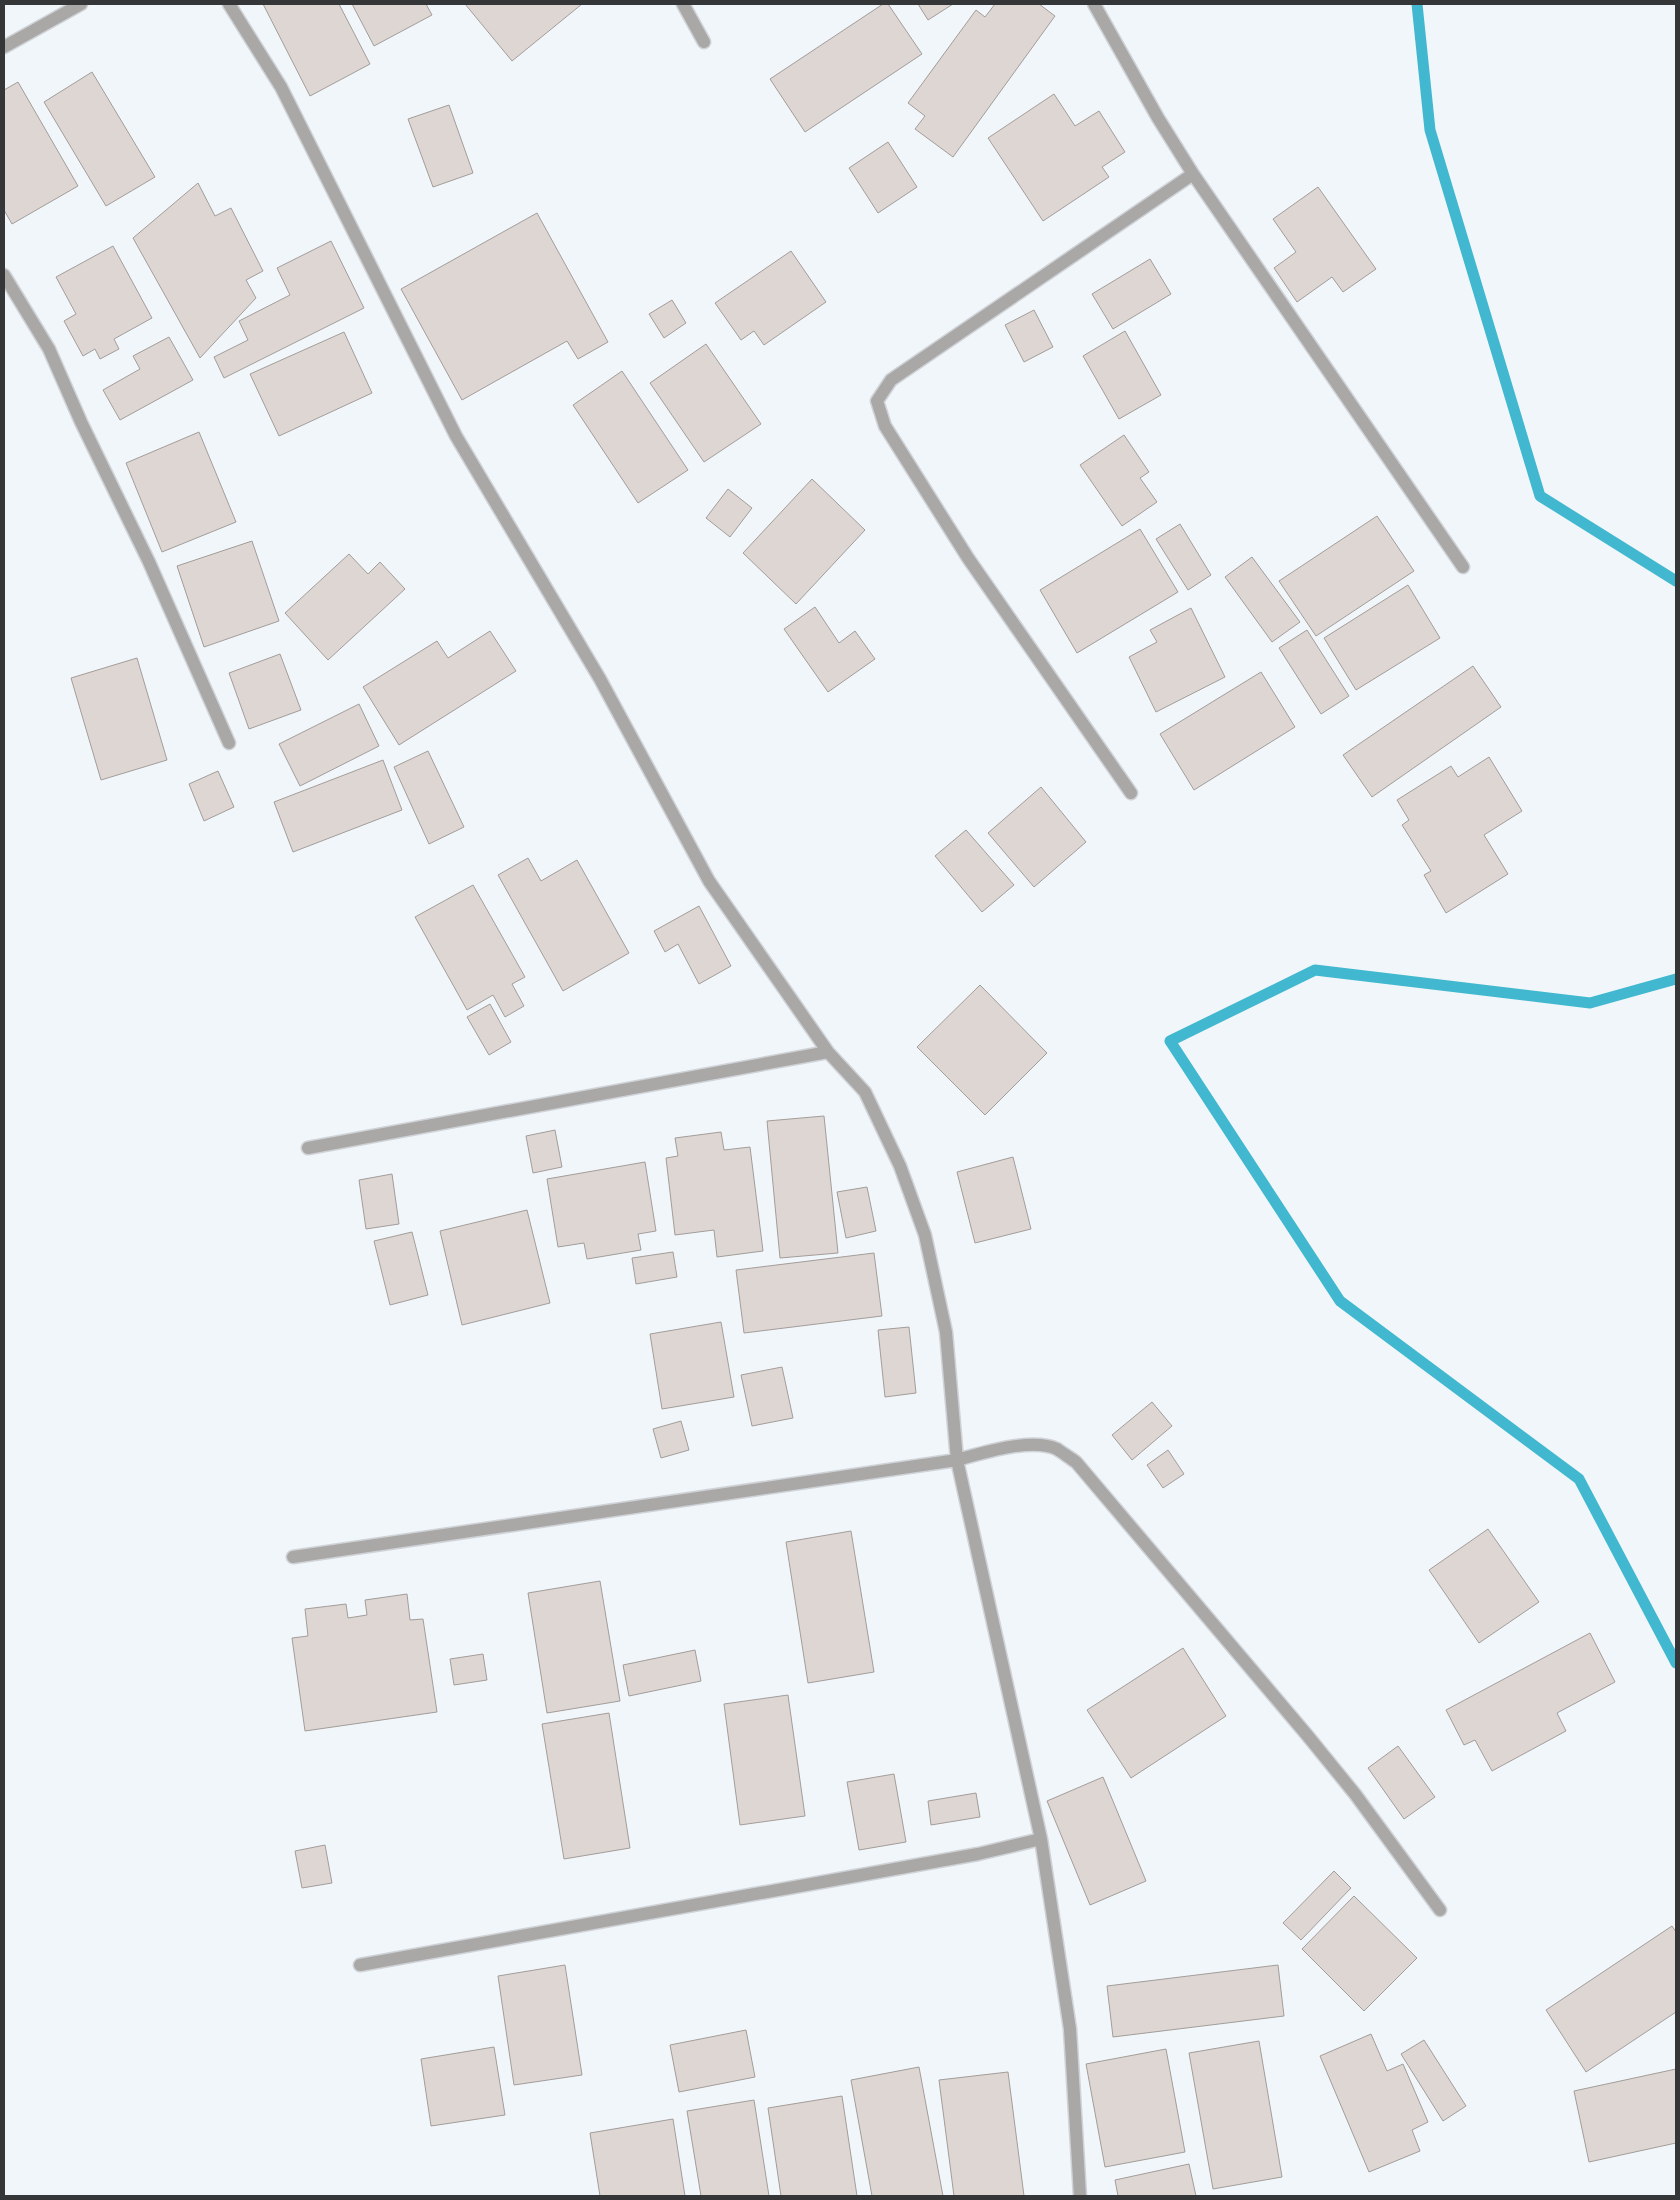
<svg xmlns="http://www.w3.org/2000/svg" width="1680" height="2200" viewBox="0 0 1680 2200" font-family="Raleway,sans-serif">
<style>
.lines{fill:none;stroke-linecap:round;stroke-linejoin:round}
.stream{stroke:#41b8cf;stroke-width:11}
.building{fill:#ddd6d3;stroke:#a39d9a}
.street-casing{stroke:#cfd3d7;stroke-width:15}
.street{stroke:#aaa8a6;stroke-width:12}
</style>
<rect width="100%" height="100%" fill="#f1f6fa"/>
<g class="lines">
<path class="stream" d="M1417,4L1430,130L1540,496L1676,581
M1676,979L1590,1003L1315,970L1170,1041L1340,1301L1579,1479L1676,1663"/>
</g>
<path class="building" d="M263,4H339L370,64L310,96Z
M352,4H426L432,15L374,46Z
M465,4H582L512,61Z
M883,4H888L922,54L805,132L770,79Z
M918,4H953L928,20Z
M995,4H1039L1055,16L953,157L915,129L925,116L908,103L976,10L985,17Z
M92,72L155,177L106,206L44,102Z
M18,82L78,186L12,224L4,210V90Z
M1054,94L1075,126L1099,111L1125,152L1102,167L1109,177L1043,221L988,138Z
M449,105L473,173L433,187L408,119Z
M888,142L917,187L878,213L849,168Z
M198,183L215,216L231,208L263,271L246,280L256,298L200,358L133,238Z
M1318,187L1376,269L1343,292L1332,277L1297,302L1274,268L1296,252L1273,219Z
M537,213L608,342L578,359L567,341L462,400L401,289Z
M331,241L364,308L224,378L214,357L248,340L239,321L290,295L277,268Z
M113,246L152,318L114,339L119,349L100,359L95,349L83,356L64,321L76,314L56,277Z
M791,251L826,302L764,345L754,331L741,340L715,303Z
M1150,259L1171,294L1113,329L1092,294Z
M672,300L686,323L664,338L649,314Z
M1034,310L1053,347L1024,362L1005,325Z
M1125,331L1161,395L1119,419L1083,356Z
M344,332L372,393L279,436L250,374Z
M169,337L193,380L120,420L103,390L140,369L133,356Z
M706,344L761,424L704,462L650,383Z
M622,371L688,470L638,503L573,405Z
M199,432L236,522L162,552L126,463Z
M1124,435L1149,472L1140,478L1157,502L1122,526L1080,465Z
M812,479L865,530L796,604L743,553Z
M728,489L752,508L730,537L706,518Z
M1377,516L1414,571L1316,636L1279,581Z
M1180,524L1211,575L1188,590L1156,539Z
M1140,529L1178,592L1077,653L1040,590Z
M252,541L279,621L204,647L177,566Z
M349,554L368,574L380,562L405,589L328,660L285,613Z
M1252,557L1300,622L1272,642L1225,577Z
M1408,585L1440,638L1356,690L1324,638Z
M815,607L839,643L855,631L875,659L828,692L784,629Z
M1191,608L1225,677L1156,712L1129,657L1157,642L1150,630Z
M1307,630L1349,696L1321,714L1279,648Z
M490,631L516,671L399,745L363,687L437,641L448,658Z
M280,654L301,710L249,729L229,673Z
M137,658L167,760L101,780L71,678Z
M1473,666L1501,707L1372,797L1343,755Z
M1261,672L1295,727L1194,790L1160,734Z
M359,704L379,746L300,786L279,744Z
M428,751L464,827L429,844L394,767Z
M1489,757L1522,811L1484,835L1508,874L1446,913L1424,875L1431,871L1402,825L1409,820L1397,800L1451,766L1458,777Z
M383,760L402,810L293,852L274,802Z
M218,771L234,807L204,821L189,784Z
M1041,787L1086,842L1034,887L988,833Z
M966,830L1014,885L982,912L935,856Z
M528,858L541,881L577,860L629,953L563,991L498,875Z
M473,885L525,977L512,984L524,1006L505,1017L493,995L467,1010L415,917Z
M699,906L731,966L699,984L678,944L665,952L654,931Z
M980,985L1047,1053L985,1115L917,1047Z
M490,1004L511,1042L489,1055L467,1017Z
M824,1116L838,1253L780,1258L767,1121Z
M555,1130L562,1167L533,1173L526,1136Z
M721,1132L724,1150L750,1147L763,1251L717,1257L714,1230L675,1235L666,1158L678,1156L675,1138Z
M1013,1157L1031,1229L975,1243L957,1172Z
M645,1162L656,1231L638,1234L641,1250L587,1259L584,1243L558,1247L547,1179Z
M392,1174L399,1224L366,1229L359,1180Z
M867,1187L876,1231L846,1238L837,1192Z
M527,1210L550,1303L462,1325L440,1231Z
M412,1232L428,1295L390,1305L374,1241Z
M673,1252L677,1277L636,1284L632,1258Z
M874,1253L882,1316L744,1333L736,1270Z
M721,1322L734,1397L662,1409L650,1334Z
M909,1327L916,1393L885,1397L878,1330Z
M782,1367L793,1418L752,1426L741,1375Z
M1152,1402L1172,1426L1132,1460L1112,1435Z
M681,1421L689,1450L661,1458L653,1429Z
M1168,1450L1184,1474L1163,1488L1147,1465Z
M1488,1529L1539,1602L1479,1643L1429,1570Z
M851,1531L874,1672L808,1683L786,1542Z
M600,1581L620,1701L547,1713L528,1593Z
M407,1594L410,1620L423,1619L437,1712L305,1731L292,1638L308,1636L305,1609L346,1604L348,1618L367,1615L365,1600Z
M1590,1633L1615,1682L1557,1713L1566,1731L1492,1771L1475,1740L1464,1745L1446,1710Z
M1183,1648L1226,1716L1131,1778L1087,1710Z
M695,1650L701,1681L629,1696L623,1665Z
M483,1654L487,1680L454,1685L450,1659Z
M788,1695L805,1816L740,1825L724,1704Z
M609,1713L630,1848L564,1859L542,1724Z
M1398,1746L1435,1797L1404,1819L1368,1768Z
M894,1774L906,1842L859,1850L847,1782Z
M1103,1777L1146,1881L1090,1905L1047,1801Z
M976,1793L980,1817L931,1825L928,1801Z
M325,1845L332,1883L302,1888L295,1851Z
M1334,1871L1351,1888L1301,1940L1283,1923Z
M1354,1896L1417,1958L1364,2011L1302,1949Z
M1672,1926L1676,1932V2012L1586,2072L1546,2010Z
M565,1965L582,2075L514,2085L498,1976Z
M1278,1965L1284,2016L1113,2037L1107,1986Z
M746,2030L755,2077L679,2092L670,2045Z
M1371,2034L1387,2071L1403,2064L1428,2122L1412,2130L1420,2151L1369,2172L1320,2056Z
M1424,2040L1466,2106L1443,2121L1401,2054Z
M1259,2041L1282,2177L1213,2189L1189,2053Z
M494,2047L505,2115L431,2126L421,2059Z
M1166,2049L1185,2152L1105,2167L1086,2064Z
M919,2067L943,2196H872L851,2080Z
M1676,2069V2143L1589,2162L1574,2091Z
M1008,2072L1024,2196H954L939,2080Z
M842,2096L857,2196H781L768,2108Z
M754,2100L769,2196H701L687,2111Z
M673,2119L685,2196H600L590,2133Z
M1189,2164L1196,2196H1118L1115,2180Z"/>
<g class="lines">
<g class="street-casing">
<path id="street" d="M229,4L281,87L456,436L600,679L709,881L828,1052L865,1092L900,1166L925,1235L946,1332L957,1460L1041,1839L1070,2029L1080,2196
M683,4L704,42
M1094,4L1158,118L1193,174L1463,567
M4,47L81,4
M4,275L49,349L81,422L149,562L229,743
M1131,793L968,558L885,426L877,401L891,380L1193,174
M308,1148L828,1052
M293,1557L957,1460C982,1453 1032,1437 1057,1449C1063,1453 1070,1458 1076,1462L1307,1735L1355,1794L1440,1910
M360,1965L978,1854L1041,1839"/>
</g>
<use href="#street" class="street"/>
</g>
<rect width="1680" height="2200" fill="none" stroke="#343638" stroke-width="10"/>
</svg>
